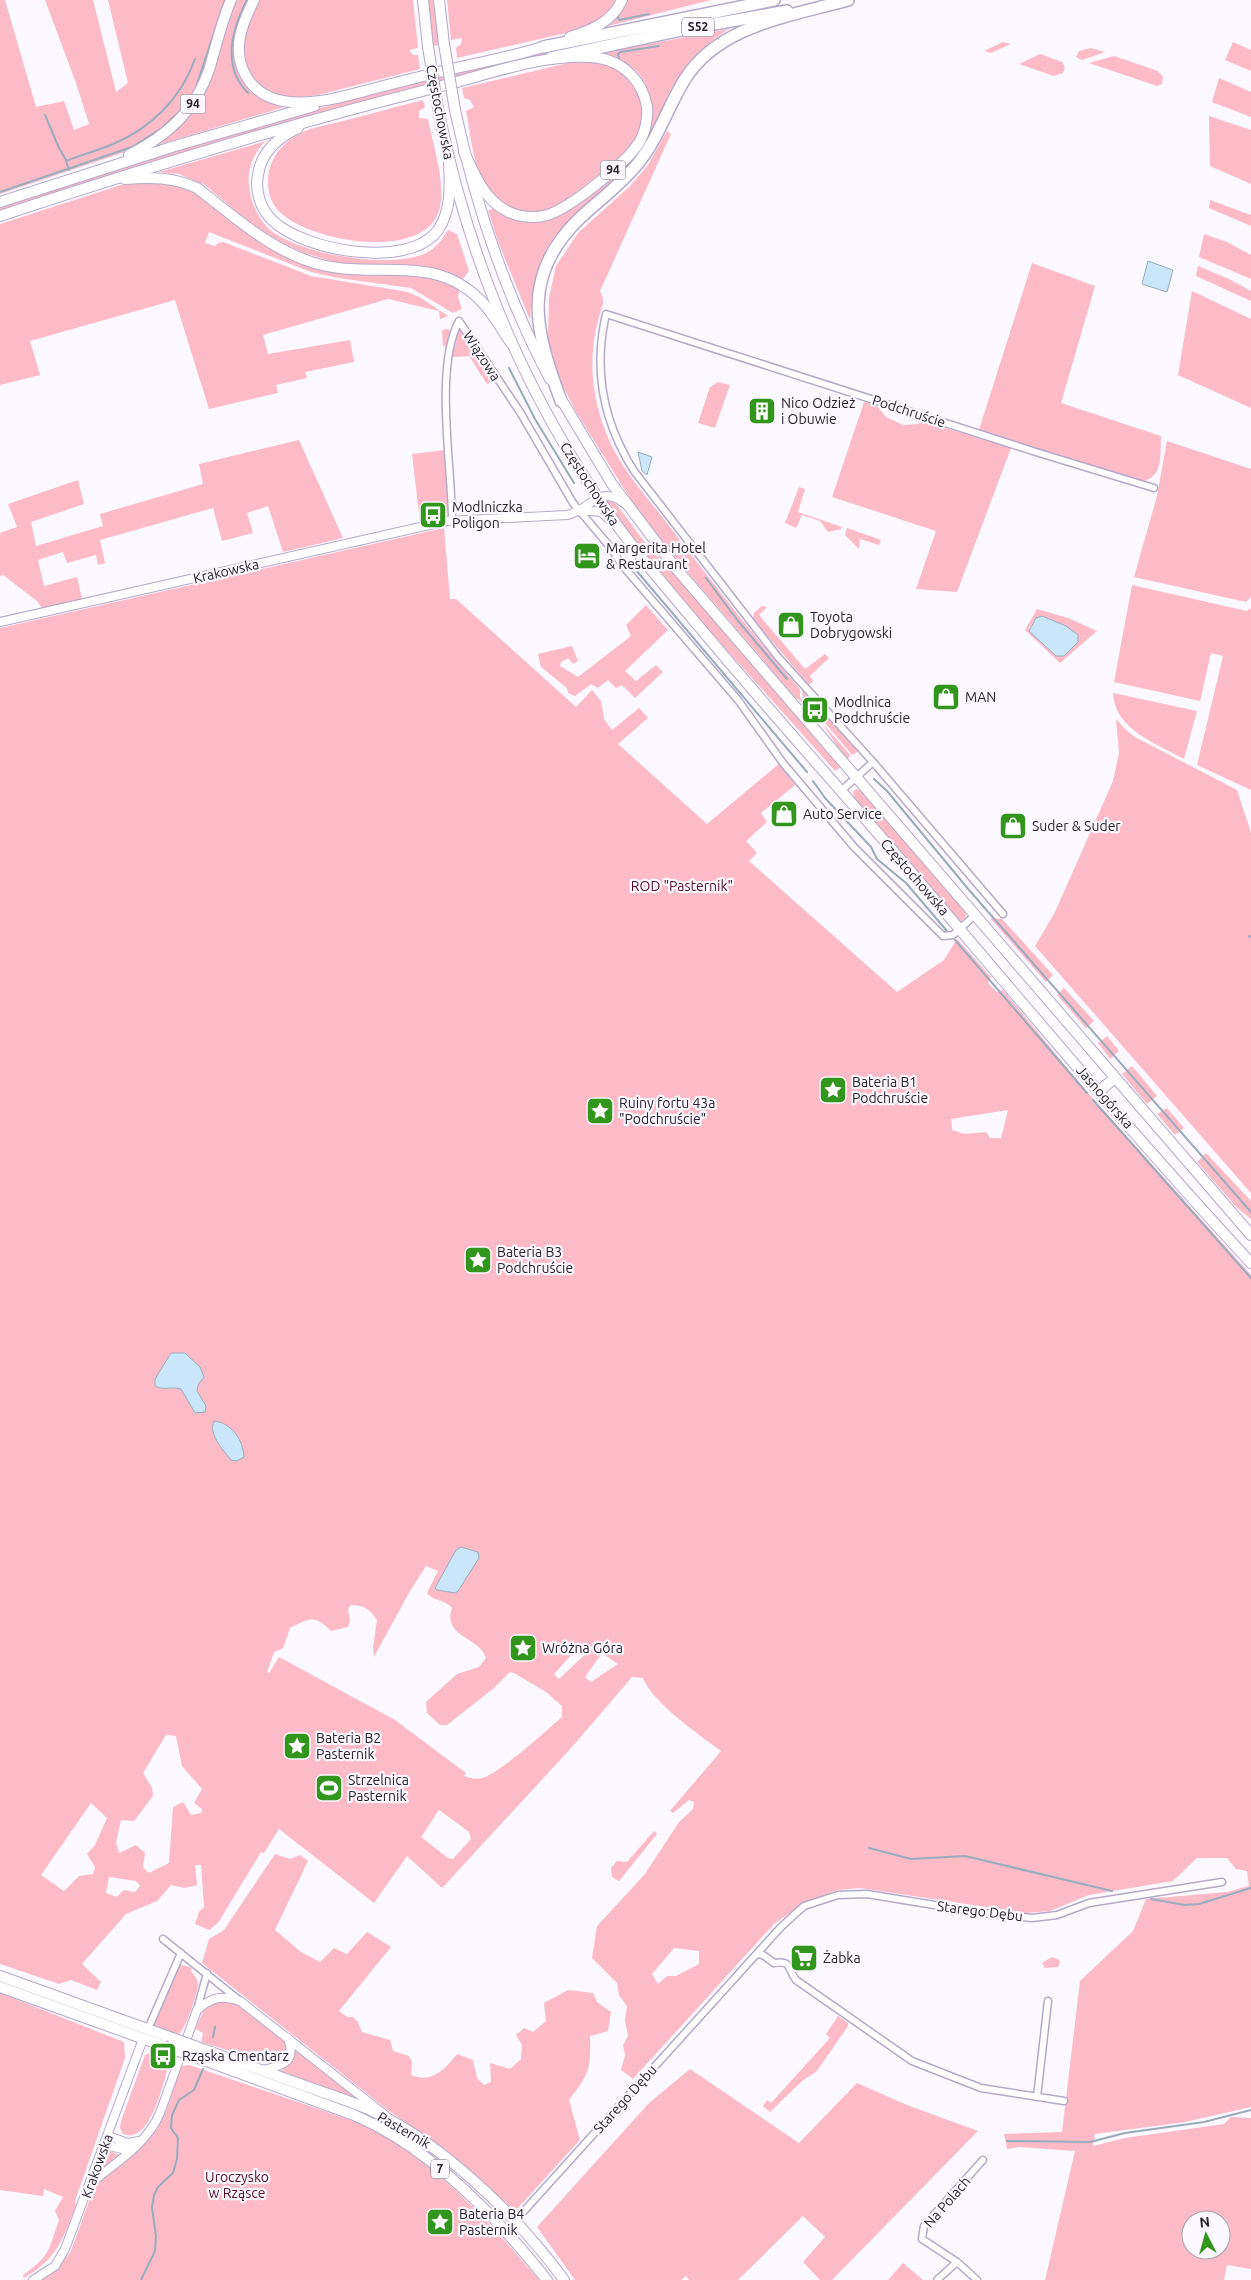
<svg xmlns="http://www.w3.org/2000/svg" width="1251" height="2280" viewBox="0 0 1251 2280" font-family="Ubuntu,sans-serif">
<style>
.green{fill:#fdbbc7;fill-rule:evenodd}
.water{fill:#c9e6fa;stroke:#98acbd}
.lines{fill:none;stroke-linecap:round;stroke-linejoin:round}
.stream{stroke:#98acbd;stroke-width:2}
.minor-casing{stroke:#b5a9c9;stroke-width:9}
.tertiary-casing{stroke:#b5a9c9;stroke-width:10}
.primary-casing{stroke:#b5a9c9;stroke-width:12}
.trunk-casing{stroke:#b5a9c9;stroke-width:12}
.motorway-casing{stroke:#b5a9c9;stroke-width:14}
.minor{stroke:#fff;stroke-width:6}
.tertiary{stroke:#fff;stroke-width:8}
.primary{stroke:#fff;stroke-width:10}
.trunk{stroke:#fff;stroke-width:10}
.motorway{stroke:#fff;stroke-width:11}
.primary-bridge-casing{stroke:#b5a9c9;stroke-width:12;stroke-linecap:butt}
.primary-bridge{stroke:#fff;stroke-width:10}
.labels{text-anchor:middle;stroke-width:4.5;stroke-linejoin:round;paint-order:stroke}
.shield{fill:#fbf8ff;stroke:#67636d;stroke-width:1}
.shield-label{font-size:12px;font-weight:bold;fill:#27232f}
.street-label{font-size:14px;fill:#27232f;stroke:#fbf8ff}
.poi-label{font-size:14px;fill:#27232f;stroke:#fbf8ff;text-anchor:start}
.park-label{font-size:14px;fill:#570d26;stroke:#fbf8ff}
</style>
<rect width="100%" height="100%" fill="#fbf8ff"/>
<path class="green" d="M0,0H5L36,107L64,101L74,130L89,124L76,83L45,0H93L116,92L128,83L108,0H226L204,72L191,99L159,134L125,152L0,194Z
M235,0H250C238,24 228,45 239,71C241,78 246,86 252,90C263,97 277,101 288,106L154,146L167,137L185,120Z
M257,0H413L418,48L409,50L413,55H418L420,69L318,95L293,98L277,96L259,86L244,64L241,42Z
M428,0H433L439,45L433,46Z
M447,0H617C609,17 592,24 575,31L457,58L456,48L461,44L462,38L451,40Z
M628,0H711L604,27L617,16Z
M654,27L655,30C554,53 453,76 354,103C235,135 117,173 0,211V207L269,122L353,99L499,62Z
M729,29C700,47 679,70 665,102C658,119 653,139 641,154C629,170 612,182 597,195C549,235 534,257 530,320L499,244L488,211L493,208L505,215L540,221L638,152C655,129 658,90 634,69C625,61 610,57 599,53Z
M1003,42L1011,44L991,53L984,51Z
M1233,42L1251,50V71L1225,60Z
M1091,48L1105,52L1082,60L1076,57L1079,51Z
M1040,54L1062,62L1065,67L1063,73L1054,76L1019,64Z
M1114,56L1158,71L1163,77L1162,84L1157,86L1089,63Z
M572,62C585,62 598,61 610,66C641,77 652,119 633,145C624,157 608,168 596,177C568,199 533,230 499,202C473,181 472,140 466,111L474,107L470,100L464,98L462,88Z
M1219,78L1251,92V117L1212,102Z
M423,100L425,107L419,111V118L428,119C433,146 449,191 437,216C415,260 310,241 281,213C269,203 266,185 269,171C273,154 284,142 299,134C312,127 328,125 343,121C370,114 396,107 423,100Z
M1209,116L1251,130V184L1210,166Z
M667,131L671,134L600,291L603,298V304C588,347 589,388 605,430C618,467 647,496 670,527C712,582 754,637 800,689V697L807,706L795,697L671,553L633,503L576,412L551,363L548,337L549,298L556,266L578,233L629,187L648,165Z
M266,141C254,152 247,169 249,186C251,201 256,215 267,227C293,254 395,271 428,252C437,247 443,238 448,230L457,234L469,271L463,279L433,268L350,264L334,262L304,253L271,238L257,229L205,185L179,174L159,172Z
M154,181L193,190L293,258L428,275L460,287L458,297L462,309L453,313L411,288L338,278L311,272L209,232L205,243L215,246L218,243L223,242L311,276L408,292L421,298L448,316L440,319L439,311L388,299L263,335L268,354L350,340L354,362L305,372L307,378L276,385L278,393L209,409L175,300L30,341L40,375L0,385V224L121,185Z
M1210,200L1251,215V226L1209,208Z
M1204,234L1227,242L1251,255V279L1199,257Z
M1032,263L1095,286L1061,403L1161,436C1160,456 1164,479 1139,482L979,430Z
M1198,266L1229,279L1251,291V301L1196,276Z
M1192,291L1251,319V408L1178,375Z
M448,329L452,333L448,347L443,346L442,330Z
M458,330H462L493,378L494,381L487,384L469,356L451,357Z
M718,382L730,385L715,428L698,423L710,387Z
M864,402L876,405L886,417L903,425L918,424L922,421L1011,448L957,592L916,589L936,531L832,497Z
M299,440L343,538L283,552L268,506L247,513L253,533L222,541L213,508L100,540L105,563L98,565L96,555L67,563L63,552L38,560L44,586L77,577L82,599L42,608L37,601L3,575L0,576V533L17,527L8,504L78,480L84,504L31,522L36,546L103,526L100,514L203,484L199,464Z
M1167,441L1251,469V597L1246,602L1134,577L1157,496Z
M445,450L449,509L447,513L423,517L420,522L412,454Z
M799,487L805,489L798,512L842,527L841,529L828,532L820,521L802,515L796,528L785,523Z
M608,499L617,505L649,548L674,573L841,767L835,771C757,682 675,598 606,501Z
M444,528L450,599H456L576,707L592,690L601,701L604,719L612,730L639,708L648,718L618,744L707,824L780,763L795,785L761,813L767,822L746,841L757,853L749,861L897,992L944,960L957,939L991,977L988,983L997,992L1003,990L1082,1086L1251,1275V2107L1185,2122L1095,2134L1093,2146L1125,2138L1224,2124L1231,2117L1251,2118V2269L1227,2265L1224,2280H1045L1075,2151L1019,2147L1007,2149L1004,2134L1062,2132L1080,1981L1133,1931L1146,1899L1227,1892L1249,1886L1247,1871L1236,1869L1227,1858H1197L1173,1881L1089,1895L1050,1911L1026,1913L860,1888L838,1890L810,1900L775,1923L633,2079L621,2070L625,2055L623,2045L628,2036L625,2020L627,2006L619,1995L617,1983L592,1958L597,1926L645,1874L679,1822L693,1809L694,1802L689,1800L673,1813L670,1811L721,1751C699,1735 652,1702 643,1678L632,1677L572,1747L442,1888L407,1856L374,1903L279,1829L264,1853L261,1852L218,1923L209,1930L195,1924L199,1912L204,1907L201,1865H195L197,1885L185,1888L171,1885L157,1901L126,1914L82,1964L101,1982L97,1990L71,1980L59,1984L0,1964V628ZM1008,1110L1001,1138H990L986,1132L964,1134L952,1130L951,1119ZM198,1385L197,1391L206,1406L195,1413L181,1389L175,1387ZM426,1566L438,1571L427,1593C434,1602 445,1599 452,1608C442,1638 479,1636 486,1658L479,1667L457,1674L426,1702L427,1713L440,1725H447L494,1688L510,1672L514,1673L546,1692L562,1706V1717C547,1730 499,1774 482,1778C475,1780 470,1778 464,1776L466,1773L395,1720L279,1657L269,1673L267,1672L274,1652L283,1648L290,1628C311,1618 313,1614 331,1631L348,1627L350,1621L348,1609L351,1605C364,1605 371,1610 377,1620L373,1647L374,1657L410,1591ZM581,1644L593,1647L559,1679L554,1674ZM602,1653L618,1664L591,1682L585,1677ZM166,1735L176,1736L182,1766L202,1789L194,1803L202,1809L201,1813L191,1815L183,1802L173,1807L169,1863L149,1873L143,1867L145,1853L136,1845L119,1853L116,1843L121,1820L134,1821L153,1796L152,1788L143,1773ZM91,1803L107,1818L95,1845L87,1854L95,1867L93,1874L79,1876L64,1891L41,1875ZM439,1810L469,1832L471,1839L453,1859L448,1858L421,1837ZM109,1877L136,1881L140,1886L135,1892L124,1890L117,1897L106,1893ZM674,1948L699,1951V1964L676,1976H667L658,1984L652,1974ZM1191,2220H1221V2250H1191Z
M847,528L881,540L879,545L860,539L859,549L845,535Z
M1132,585L1247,611L1251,608V790L1197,765L1223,656L1211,653L1200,701L1114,682Z
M646,605L668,630L625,671L636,681L656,665L663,672L635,698L622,685L616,688L608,680L598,688L591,684L575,696L568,693L567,688L541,667L538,654L572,646L578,661L573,664L568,658L561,662L560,666L578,677L631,636L626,625Z
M762,606L767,607L759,615L805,669L825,654L829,658L810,676L813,681L809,685L753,619L754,613Z
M1037,609L1068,618L1097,631L1060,663L1025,630ZM1036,618L1048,649L1029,628Z
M802,689L809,699L859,751L852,755L815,711L816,710L803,698Z
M1113,693L1197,711L1184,759C1157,744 1114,729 1113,693Z
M1116,719L1126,730L1135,737L1237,790L1251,833V1193L1035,946L1055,912L1113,781L1119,753Z
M822,723L850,755L847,761Z
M856,789L862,791L966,912L965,918L960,922L854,798L853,792Z
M990,918L1002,919L1053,975L1046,982Z
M1064,988L1094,1021L1086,1028L1057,995Z
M1107,1036L1119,1051L1110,1059L1098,1043Z
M1132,1066L1157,1096L1147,1104L1122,1074Z
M1167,1108L1184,1128L1175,1135L1157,1114Z
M1206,1153L1251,1201V1219L1237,1208L1197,1162Z
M654,1831L657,1834L619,1881L612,1877L611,1868L617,1861L627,1862Z
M275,1854L290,1859L300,1855L308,1861L275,1930L301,1952L320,1962L334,1948L347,1954L367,1932L391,1947L339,2011L347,2017H353L358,2022L362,2032L390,2040L393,2051L409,2056L412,2062L411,2075C432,2084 445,2069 457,2054L473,2060L477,2078L484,2085L491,2082L490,2063L510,2069L521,2059L522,2045L516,2035L524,2028L533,2032L546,2021L544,2003L568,1990L593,1993L597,2002L611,2012L608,2031L590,2036C591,2070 589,2074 569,2100L580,2140L518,2208L514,2210L446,2150L389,2111L202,1963L209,1939L224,1930Z
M1052,1957L1059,1960L1060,1963L1058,1967L1045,1968L1042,1963Z
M179,1964L192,1968L191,1971C195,1976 198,1979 198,1985C197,1995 186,2028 179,2034L154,2026V2021Z
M0,1993L124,2042L125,2058L75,2201L76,2206C62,2240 58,2258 24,2278L23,2275C51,2255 48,2251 59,2220L55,2211L63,2197L44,2189L43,2196L0,2190Z
M218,2002L235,2003L285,2042L287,2053L280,2062L269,2063L201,2042L203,2033L195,2029L204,2010Z
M838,2016L848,2023V2026L817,2071L802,2081L770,2112L763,2106L767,2100L771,2103L830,2038L826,2034Z
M296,2049L361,2100L281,2071L289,2065Z
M152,2052L166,2057L163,2067L167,2071C162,2088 149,2145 123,2134L120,2128L121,2121L145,2055Z
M189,2065C227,2078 266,2091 304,2104C329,2113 354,2120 378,2132C435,2162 498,2231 539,2280H42L58,2268L71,2251L94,2187L144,2144L158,2128L167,2109L181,2066Z
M690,2069L799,2143L857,2083L907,2105L978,2131L832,2280H820L803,2262L825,2237L803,2216L738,2280H689L686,2276L681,2280H575L537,2227L649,2103Z
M107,2150L120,2155L99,2170V2168Z
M903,2263L923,2280H888Z"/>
<path class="water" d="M1148,261L1173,270L1167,292L1142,284Z
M638,452L652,457L647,475L642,471Z
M1042,616L1066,626L1078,635V642L1064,656H1056L1029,631L1036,618Z
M171,1353H185L200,1367L204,1377L198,1385L197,1391L206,1406L205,1412L195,1413L181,1389C171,1386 164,1391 155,1386V1379Z
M214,1421C232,1423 243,1440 244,1457L237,1461L231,1460C223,1450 208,1434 214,1421Z
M461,1547L478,1552L479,1558L458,1591L455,1593L437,1590L435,1588L456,1550Z"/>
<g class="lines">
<path class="stream" d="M247,0C232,29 221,66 248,93
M618,17L619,20L649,14
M619,58L618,54L620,52L659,46
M195,90L225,0
M45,115L59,148L66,160
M69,170L66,161C81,155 96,151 111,145C150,129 181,99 195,59
M0,192L132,147L162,128L179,112
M509,368L535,419L574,483
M630,563L807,772
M706,578L738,621L787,679
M874,779L887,791L969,890L1251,1212
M813,781L825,798L871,847L877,859L906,883L947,931
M1249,936L1251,937
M955,940L1087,1093
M1093,1100L1251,1278
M869,1848L911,1859L965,1856L1112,1891
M1151,1899L1185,1905L1199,1904L1251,1888
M213,2037L215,2027
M1007,2141L1090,2142L1125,2133L1204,2122L1251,2110
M141,2280L155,2251L156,2236L152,2207L154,2195L158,2187L173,2173L177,2159L178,2138L171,2128L172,2115L179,2100L194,2090L203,2069"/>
<g class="minor-casing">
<path id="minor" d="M459,321L520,412L573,503L611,548L622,565L738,700L783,763L854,847L943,936L953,935L975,915
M452,520C452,467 434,368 459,321
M841,791L873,762
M1003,914L873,762L778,657L634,471C603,422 593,370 606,314L1039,453L1154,488
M163,1939L239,2000
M757,1954L763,1955L774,1963C792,1960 787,1968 796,1980L912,2061L981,2088L1064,2101
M197,2010L207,1973
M148,2029L181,1953
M1037,2097L1048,2001
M514,2222L781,1927L804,1906L838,1895L867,1894L983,1913L1032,1918L1057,1915L1089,1903L1222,1882
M937,2280L957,2262
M977,2280L957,2262L922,2239L924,2226L983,2160"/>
</g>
<g class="tertiary-casing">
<path id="tertiary" d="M580,510L601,512L610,520
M0,622L447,521L567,515C591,510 599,483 625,504
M263,2070C282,2066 297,2062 288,2038
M108,2136L128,2143L139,2141
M105,2145L131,2151
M91,2183C115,2163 147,2144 160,2113L197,2010C212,1997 221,1995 240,2001L385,2115
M33,2280L55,2266L65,2249L143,2039"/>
</g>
<g class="primary-casing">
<path id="primary" d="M423,0L428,47
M439,0L444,44
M455,110C475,203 505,294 550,379
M439,114C468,253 517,376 596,495C629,545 668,590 707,636C768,709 832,780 894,852C1012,990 1128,1130 1251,1263
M558,394L612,484L674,566L1251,1235
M1099,1091L1115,1078
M0,1976L172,2038
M0,1987L164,2046
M208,2051C241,2063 274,2075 308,2087C336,2097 366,2106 392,2121C456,2157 521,2221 564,2280
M204,2060L354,2115C429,2147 497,2217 547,2280"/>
</g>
<g class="trunk-casing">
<path id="trunk" d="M254,0C242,24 231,50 246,76C271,119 334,99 372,89C394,83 416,78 439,72C475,63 514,57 549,45
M570,37C592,30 612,22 622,0
M298,128C279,137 261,152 258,175C255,191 260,208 272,220C303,251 409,270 438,230C452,210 450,183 449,160
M129,155C167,136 195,111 209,70C216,47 221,23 231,0
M125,179C151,177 173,177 197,188C235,217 271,251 318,264C377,280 432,252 480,300C492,311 501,329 511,343
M0,202L175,146L314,106
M0,216C145,168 290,124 438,87C486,75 550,51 599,58C624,62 643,82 647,107C648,119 645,134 638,144C626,163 569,209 547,215C534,219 517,217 505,210C483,198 474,173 464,152"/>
</g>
<g class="motorway-casing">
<path id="motorway" d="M543,47L774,0
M551,58L681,30L787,11
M561,401C536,333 519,277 579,219C599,200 622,184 639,162C659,137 668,106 685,79C719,25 791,16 848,0"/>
</g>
<use href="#minor" class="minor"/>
<use href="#tertiary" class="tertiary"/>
<use href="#primary" class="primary"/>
<use href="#trunk" class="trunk"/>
<use href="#motorway" class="motorway"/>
<g class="primary-bridge-casing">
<path id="primary-bridge" d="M444,44L455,110
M428,47L439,114
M172,2038L208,2051
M164,2046L204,2060"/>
</g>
<use href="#primary-bridge" class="primary-bridge"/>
</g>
<defs>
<g id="building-square" transform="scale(1.4375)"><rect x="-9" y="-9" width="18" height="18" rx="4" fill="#31961b" stroke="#fbf8ff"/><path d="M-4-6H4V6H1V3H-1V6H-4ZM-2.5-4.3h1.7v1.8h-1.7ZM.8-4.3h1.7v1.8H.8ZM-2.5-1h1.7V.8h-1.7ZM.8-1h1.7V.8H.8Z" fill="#fff"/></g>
<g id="bus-square" transform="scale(1.4375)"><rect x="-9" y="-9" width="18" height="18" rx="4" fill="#31961b" stroke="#fbf8ff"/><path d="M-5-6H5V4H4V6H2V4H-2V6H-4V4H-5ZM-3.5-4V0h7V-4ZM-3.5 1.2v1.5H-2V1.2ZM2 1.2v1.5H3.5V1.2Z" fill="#fff"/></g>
<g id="hotel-square" transform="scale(1.4375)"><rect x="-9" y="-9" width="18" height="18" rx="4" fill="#31961b" stroke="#fbf8ff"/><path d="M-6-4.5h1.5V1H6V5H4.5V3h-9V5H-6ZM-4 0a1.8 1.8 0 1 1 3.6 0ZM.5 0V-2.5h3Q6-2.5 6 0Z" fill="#fff"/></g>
<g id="shop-square" transform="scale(1.4375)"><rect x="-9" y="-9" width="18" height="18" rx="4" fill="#31961b" stroke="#fbf8ff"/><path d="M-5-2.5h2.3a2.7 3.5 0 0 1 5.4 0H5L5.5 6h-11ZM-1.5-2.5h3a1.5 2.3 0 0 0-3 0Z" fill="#fff"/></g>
<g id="sight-square" transform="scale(1.4375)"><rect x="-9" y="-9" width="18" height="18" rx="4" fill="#31961b" stroke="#fbf8ff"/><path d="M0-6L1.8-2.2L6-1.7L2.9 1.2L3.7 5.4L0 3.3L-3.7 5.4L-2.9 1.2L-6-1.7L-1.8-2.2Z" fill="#fff"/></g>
<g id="stadium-square" transform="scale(1.4375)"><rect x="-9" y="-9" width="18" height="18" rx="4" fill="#31961b" stroke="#fbf8ff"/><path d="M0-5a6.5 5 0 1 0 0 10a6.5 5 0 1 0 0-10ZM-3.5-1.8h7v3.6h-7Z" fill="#fff"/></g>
<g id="supermarket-square" transform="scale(1.4375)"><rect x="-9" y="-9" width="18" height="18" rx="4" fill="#31961b" stroke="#fbf8ff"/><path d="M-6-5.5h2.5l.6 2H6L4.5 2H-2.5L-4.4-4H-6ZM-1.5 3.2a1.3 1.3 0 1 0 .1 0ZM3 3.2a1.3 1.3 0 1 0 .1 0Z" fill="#fff"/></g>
</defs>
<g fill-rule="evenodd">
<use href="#building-square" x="762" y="411"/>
<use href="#bus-square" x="433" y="515"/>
<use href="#hotel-square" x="587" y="556"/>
<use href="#shop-square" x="791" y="625"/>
<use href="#shop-square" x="946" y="697"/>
<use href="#bus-square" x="815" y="710"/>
<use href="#shop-square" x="784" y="814"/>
<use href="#shop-square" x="1013" y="826"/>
<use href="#sight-square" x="833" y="1090"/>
<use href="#sight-square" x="600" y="1111"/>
<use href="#sight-square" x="478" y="1260"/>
<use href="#sight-square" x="523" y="1648"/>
<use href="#sight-square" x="297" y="1746"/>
<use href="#stadium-square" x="329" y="1788"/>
<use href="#supermarket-square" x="804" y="1958"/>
<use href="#bus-square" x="163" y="2056"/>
<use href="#sight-square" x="440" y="2222"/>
</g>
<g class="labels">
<g class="shield">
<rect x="682" y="17.5" width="32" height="19" rx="4"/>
<rect x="180.5" y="94.5" width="25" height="19" rx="4"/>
<rect x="600.5" y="160.5" width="25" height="19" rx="4"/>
<rect x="431" y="2159.5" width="18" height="19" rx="4"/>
</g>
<g class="shield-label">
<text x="698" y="31">S52</text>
<text x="193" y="108">94</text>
<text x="613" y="174">94</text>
<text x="440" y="2173">7</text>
</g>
<g class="street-label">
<text transform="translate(440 112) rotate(79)" y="5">Częstochowska</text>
<text transform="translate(482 356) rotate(57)" y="5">Wiązowa</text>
<text transform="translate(909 411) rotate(18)" y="5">Podchruście</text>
<text transform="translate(590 484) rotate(57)" y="5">Częstochowska</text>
<text transform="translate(226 571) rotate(-13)" y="5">Krakowska</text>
<text transform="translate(915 877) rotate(49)" y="5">Częstochowska</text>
<text transform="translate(1105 1097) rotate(49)" y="5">Jasnogórska</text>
<text transform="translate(980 1911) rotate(7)" y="5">Starego Dębu</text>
<text transform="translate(625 2099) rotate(-48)" y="5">Starego Dębu</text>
<text transform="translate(404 2130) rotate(30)" y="5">Pasternik</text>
<text transform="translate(97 2166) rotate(-70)" y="5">Krakowska</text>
<text transform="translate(947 2202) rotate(-49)" y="5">Na Polach</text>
</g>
<g class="poi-label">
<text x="781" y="408">Nico Odzież<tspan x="781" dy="16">i Obuwie</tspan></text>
<text x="452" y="512">Modlniczka<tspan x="452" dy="16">Poligon</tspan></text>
<text x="606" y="553">Margerita Hotel<tspan x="606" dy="16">&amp; Restaurant</tspan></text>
<text x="810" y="622">Toyota<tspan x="810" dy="16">Dobrygowski</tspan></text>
<text x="965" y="702">MAN</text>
<text x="834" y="707">Modlnica<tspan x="834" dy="16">Podchruście</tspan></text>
<text x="803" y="819">Auto Service</text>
<text x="1032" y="831">Suder &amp; Suder</text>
<text x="852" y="1087">Bateria B1<tspan x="852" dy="16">Podchruście</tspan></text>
<text x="619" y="1108">Ruiny fortu 43a<tspan x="619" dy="16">"Podchruście"</tspan></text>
<text x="497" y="1257">Bateria B3<tspan x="497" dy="16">Podchruście</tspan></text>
<text x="542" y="1653">Wróżna Góra</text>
<text x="316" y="1743">Bateria B2<tspan x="316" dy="16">Pasternik</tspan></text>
<text x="348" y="1785">Strzelnica<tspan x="348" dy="16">Pasternik</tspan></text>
<text x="823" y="1963">Żabka</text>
<text x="182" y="2061">Rząska Cmentarz</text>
<text x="459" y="2219">Bateria B4<tspan x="459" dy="16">Pasternik</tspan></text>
</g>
<g class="park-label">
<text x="682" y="891">ROD "Pasternik"</text>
<text x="237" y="2182">Uroczysko<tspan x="237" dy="16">w Rząsce</tspan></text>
</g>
</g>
<g transform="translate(1206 2235) rotate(354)"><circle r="24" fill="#fbf8ff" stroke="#a6a3ac"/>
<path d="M0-4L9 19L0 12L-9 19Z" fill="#31961b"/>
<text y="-8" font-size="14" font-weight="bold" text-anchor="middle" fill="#27232f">N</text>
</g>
</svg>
